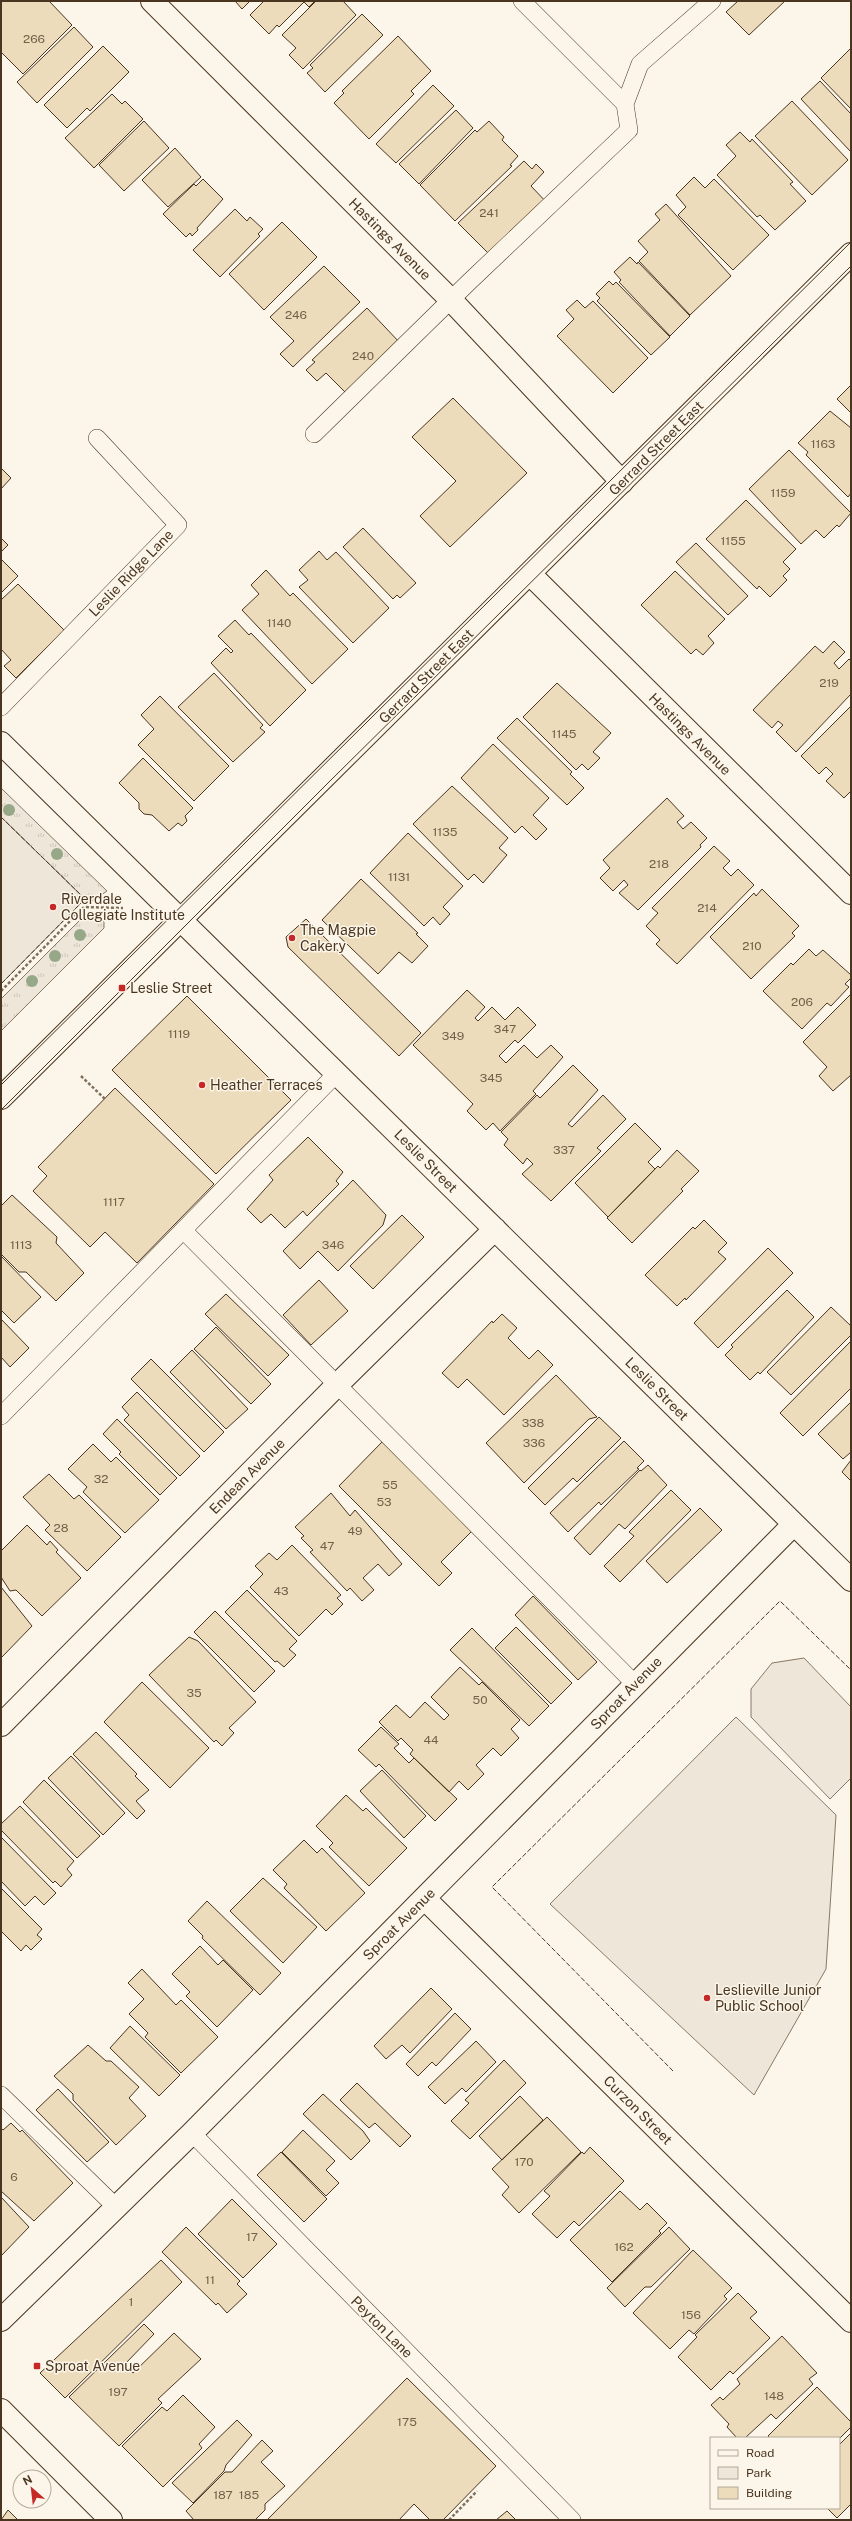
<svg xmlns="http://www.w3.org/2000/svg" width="852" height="2521" viewBox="0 0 852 2521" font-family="'Public Sans',sans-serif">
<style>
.grass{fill:url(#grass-tufts);stroke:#887966}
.park{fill:#ede6d9;stroke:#887966}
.building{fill:#ecdcbc;stroke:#4a3520}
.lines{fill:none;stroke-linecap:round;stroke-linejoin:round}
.service-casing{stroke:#4a3520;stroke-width:18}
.minor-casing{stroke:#4a3520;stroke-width:24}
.tertiary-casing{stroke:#4a3520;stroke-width:24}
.secondary-casing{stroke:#4a3520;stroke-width:24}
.path{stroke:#7f6f5c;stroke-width:2.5;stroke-dasharray:3 2;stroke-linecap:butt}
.service{stroke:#fbf6e9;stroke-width:17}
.minor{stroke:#fbf6e9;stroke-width:22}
.tertiary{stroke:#fbf6e9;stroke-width:22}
.secondary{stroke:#fbf6e9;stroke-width:22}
.tram{stroke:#4a3520;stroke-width:1}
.fence{stroke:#4a3520;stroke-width:1;stroke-dasharray:5 2;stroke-linecap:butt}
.tree{fill:#96a887}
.poi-dot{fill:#c62828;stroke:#fbf6e9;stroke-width:1.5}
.labels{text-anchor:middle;stroke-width:3;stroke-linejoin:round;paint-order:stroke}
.number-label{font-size:12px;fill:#725f47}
.street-label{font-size:14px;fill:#4a3520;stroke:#fbf6e9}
.poi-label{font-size:14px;fill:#4a3520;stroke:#fbf6e9;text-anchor:start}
</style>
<defs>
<pattern id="grass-tufts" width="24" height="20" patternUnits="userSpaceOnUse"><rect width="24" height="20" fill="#ede6d9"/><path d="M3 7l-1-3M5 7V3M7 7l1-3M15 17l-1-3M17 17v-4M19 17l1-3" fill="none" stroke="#cdc6ba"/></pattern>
</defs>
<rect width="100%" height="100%" fill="#fbf6e9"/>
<path class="grass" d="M1,788L107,891L92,901L85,899L1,817Z
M84,916H98L104,922V928L1,1031V999Z"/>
<path class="park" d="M1,817L85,899L1,984Z
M804,1658L851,1707V1778L830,1799L751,1717V1689L772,1663Z
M736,1717L836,1815L826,1969L754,2095L550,1904Z"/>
<path class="building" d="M1,1H49L72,25L23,74L1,52Z
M235,1H250L242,9Z
M264,1H315L309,7L304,2L279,27L277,25L269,34L250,15Z
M316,1H343L356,15L303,69L289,55L296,48L282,35Z
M738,1H785L749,35L726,12Z
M362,14L383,35L325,92L307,73L313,68L310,65Z
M74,27L93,47L37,103L17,82Z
M398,36L431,71L411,91L414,94L369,139L334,103L344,93L342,91Z
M103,46L129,72L90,111L87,108L67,128L44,105Z
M851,48V109L821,78Z
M820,81L851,114V152L801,99Z
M433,85L454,106L396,163L376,144Z
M112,94L122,104L125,101L143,119L94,168L65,138Z
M792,101L848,160L812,195L755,136Z
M456,110L473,128L419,184L399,164Z
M144,121L169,148L124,191L99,165Z
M489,121L504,137L502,140L518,156L510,165L512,166L455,221L420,185L475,130L477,132Z
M740,132L750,142L752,139L793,182L790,184L806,201L775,230L760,215L757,217L717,175L736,156L726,145Z
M175,148L201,177L168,207L142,180Z
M524,161L532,169L536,164L544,172L531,186L549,205L493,258L458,223Z
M694,177L705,188L714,179L769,235L733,270L678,215L686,207L676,195Z
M203,179L223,199L197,228L198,230L192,236L190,233L186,237L163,214L194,184L196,186Z
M666,204L731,276L690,315L639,261L648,252L638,241L660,220L655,214Z
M235,209L247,221L250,217L263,229L258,234L260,236L220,277L193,250Z
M282,222L317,257L264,310L229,274Z
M630,257L637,264L638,262L690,316L670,336L619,282L621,280L614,272Z
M324,266L360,302L293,367L280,354L294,341L270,317Z
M609,281L613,285L616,282L670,337L651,355L597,301L600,298L596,294Z
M577,300L585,308L593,301L648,358L613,393L557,336L574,319L566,310Z
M367,308L401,344L348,395L326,373L317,381L306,370L315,362L312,360Z
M851,385V413L837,399Z
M453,398L527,473L450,547L420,516L456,481L412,437Z
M830,411L851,428V493L848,497L806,455L808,452L798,443Z
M789,450L851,513L839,527L837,525L824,538L816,530L801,544L749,489Z
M1,468L11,478L1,489Z
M746,500L796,549L783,562L790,569L783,576L787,580L770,597L759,586L757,589L706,539Z
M363,528L416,583L400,598L397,595L393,599L343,547Z
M1,538L8,545L1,552Z
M696,543L748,596L728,615L676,562Z
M319,551L327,560L336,552L389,608L353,643L299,587L308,580L299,570Z
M1,559L18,576L1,593Z
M266,570L290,596L293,593L348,649L312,684L242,610L259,594L251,585Z
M675,571L725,619L708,636L714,643L703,655L696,649L691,654L641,605Z
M18,584L64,630L16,678L4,666L11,660L1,649V600Z
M235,620L249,635L251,633L306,690L270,726L211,663L226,648L231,653L233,651L218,636Z
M834,641L845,652L834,663L839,669L849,659L851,661V694L796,752L776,732L783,725L778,721L772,728L753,710L815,646L823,653Z
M214,673L263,725L260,728L265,732L233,762L178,707Z
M557,683L611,733L593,752L600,758L588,770L582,764L576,770L523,717Z
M160,696L229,766L194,801L138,745L154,729L141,715Z
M851,706V791L844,798L826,781L833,774L826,767L819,774L801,756Z
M517,718L572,772L570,774L584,788L567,805L497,738Z
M493,744L549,798L533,815L547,829L536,840L522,826L515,833L461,778Z
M143,758L193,808L185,816L187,821L182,826L178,823L169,831L152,815L144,814L139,809V803L119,783Z
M452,786L508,838L499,848L507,855L483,883L474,874L468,880L413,824Z
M667,798L684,816L677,822L683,829L691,822L707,838L700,845L701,847L638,910L619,893L628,885L624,880L613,891L600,878L610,868L603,860Z
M408,833L463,886L443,907L450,914L440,925L433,917L424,926L370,873Z
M714,846L730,861L723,868L731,876L738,869L754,885L677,964L656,944L660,940L646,926L658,913L652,908Z
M361,879L418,933L416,934L428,946L412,963L399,952L378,974L322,920Z
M762,889L799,926L792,933L795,936L751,979L710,937L754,893L756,896Z
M306,919L421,1033L399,1056L288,947L286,937Z
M809,949L816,956L823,950L851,975V978L845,984L849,987L831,1006L827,1003L802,1029L763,991L791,963L793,965Z
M467,990L485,1007L475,1018L478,1021L492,1007L505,1020L518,1007L536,1025L518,1043L515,1040L499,1056L506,1063L524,1045L537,1058L551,1045L563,1057L533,1091L536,1094L500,1131L493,1123L486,1130L467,1111L473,1104L413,1045Z
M851,994V1075L833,1091L819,1076L827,1067L803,1042Z
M187,996L291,1100L216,1174L112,1070Z
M573,1065L598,1090L568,1124L572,1127L603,1095L626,1119L597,1148L601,1151L551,1201L522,1174L533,1164L527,1158L523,1164L504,1145L508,1139L501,1132L537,1095L540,1098Z
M115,1088L214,1184L137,1263L105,1232L90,1247L33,1191L47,1176L38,1167Z
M635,1123L661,1149L648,1162L655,1169L608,1217L575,1183Z
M308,1137L343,1172L336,1181L339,1184L307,1216L303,1211L285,1228L271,1214L261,1223L247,1209L273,1180L269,1175Z
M677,1150L699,1171L681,1189L683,1191L632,1243L607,1218L658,1166L660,1168Z
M353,1180L386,1215L383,1225L338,1271L318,1251L300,1269L283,1251Z
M12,1195L57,1237L56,1243L84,1273L56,1301L26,1272H19L1,1254V1206Z
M402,1215L424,1237L373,1289L350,1266Z
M704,1220L727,1243L718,1252L726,1259L686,1300L685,1298L677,1306L645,1275L693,1227L695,1229Z
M768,1248L793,1273L718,1348L694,1323Z
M1,1256L41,1297L14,1323L1,1310Z
M319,1280L348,1311L311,1345L283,1315Z
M787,1290L814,1317L760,1374L758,1372L750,1380L725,1355L733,1347L731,1345Z
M226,1294L289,1355L268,1376L205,1314Z
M831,1307L851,1326V1335L791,1395L767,1372Z
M502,1314L517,1328L508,1338L529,1359L538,1350L553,1365L504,1415L467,1379L458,1388L442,1373L492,1321L493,1323Z
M1,1319L29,1348L10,1367L1,1357Z
M216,1327L271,1384L251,1404L194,1349Z
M851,1341V1388L803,1436L780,1413Z
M192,1350L248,1409L226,1429L170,1372Z
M151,1359L224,1432L204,1452L131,1379Z
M556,1375L597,1417L589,1419L524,1483L486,1443Z
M137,1392L200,1456L180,1476L124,1420L129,1415L122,1407Z
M851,1402V1452L843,1459L818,1434Z
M599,1417L621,1438L577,1482L573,1478L545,1505L528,1488Z
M117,1419L177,1478L160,1495L119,1454L121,1452L103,1434Z
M624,1441L644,1461L637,1468L639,1469L601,1505L599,1502L568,1532L550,1513Z
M382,1442L472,1531L441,1562L452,1573L439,1586L339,1486Z
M93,1444L111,1462L116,1457L159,1500L125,1533L83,1492L87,1487L68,1469Z
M851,1460V1481L842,1472Z
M648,1465L667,1485L625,1529L619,1524L590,1555L574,1538L640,1470L641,1471Z
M49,1474L74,1499L79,1495L121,1537L87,1571L45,1530L50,1525L23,1497Z
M671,1490L691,1510L620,1582L604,1566L634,1536L629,1532Z
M331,1493L350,1516L355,1510L402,1564L389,1576L378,1564L363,1578L374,1590L362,1601L350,1588L347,1591L310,1552L313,1550L301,1538L304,1536L295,1527Z
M700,1508L722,1530L667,1583L646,1561Z
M27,1525L47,1545L50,1541L58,1550L56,1552L81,1578L42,1616L16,1590L10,1591L1,1577V1551Z
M292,1545L341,1595L337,1598L343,1604L332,1615L326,1609L299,1636L250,1587L263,1574L255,1566L269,1553L277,1560Z
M1,1587L32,1626L1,1658Z
M247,1590L297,1641L289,1649L296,1655L284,1667L277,1661L275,1662L225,1612Z
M533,1596L597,1662L578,1680L515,1615Z
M215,1611L275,1671L254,1692L194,1632Z
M516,1627L572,1683L551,1704L495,1648Z
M472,1628L549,1706L529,1726L450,1650Z
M189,1637L198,1641L256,1702L229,1728L234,1733L222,1746L216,1740L214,1742L149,1675Z
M460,1667L479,1685L482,1682L520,1720L511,1729L519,1738L501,1756L493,1748L476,1765L484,1774L468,1790L459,1781L449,1792L410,1754L413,1750L401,1738L398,1741L379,1722L396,1705L410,1718L425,1702L444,1720L449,1715L431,1697Z
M142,1682L209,1748L170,1788L104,1722Z
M381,1727L399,1744L394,1748L409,1763L414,1758L457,1799L435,1821L379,1764L376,1767L358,1750Z
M96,1732L137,1774L135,1776L149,1790L136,1801L145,1811L137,1819L73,1754Z
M71,1756L125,1813L103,1835L48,1778Z
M382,1770L426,1816L404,1838L360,1791Z
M44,1780L100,1836L77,1858L23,1802Z
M346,1795L363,1811L366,1808L407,1848L369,1886L329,1847L333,1843L316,1826Z
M20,1806L74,1861L67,1869L72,1875L61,1887L55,1881L53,1883L1,1830V1824Z
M1,1837L56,1893L44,1905L35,1896L25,1906L1,1881Z
M304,1840L317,1853L322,1848L365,1893L326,1931L284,1888L287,1884L273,1870Z
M263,1878L317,1927L283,1963L230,1911Z
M1,1888L42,1929L37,1935L42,1939L31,1950L26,1945L21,1951L1,1931Z
M207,1901L281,1973L260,1995L202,1938L203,1936L188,1921Z
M200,1946L218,1965L223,1960L253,1990L217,2027L186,1996L190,1992L172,1974Z
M142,1969L176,2005L181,2000L218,2037L181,2073L145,2037L148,2033L129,2014L144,1999L128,1983Z
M431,1988L452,2009L410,2053L402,2045L386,2059L374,2046Z
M455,2013L471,2029L436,2066L432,2062L418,2076L406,2064Z
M130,2026L180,2075L159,2096L110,2048Z
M476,2041L496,2062L466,2092L462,2088L445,2104L428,2087Z
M88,2045L106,2061H111L139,2087L129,2098L146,2116L116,2145L73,2100V2094L54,2076Z
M504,2060L526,2083L470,2139L451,2121L469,2103L465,2100Z
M357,2083L411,2136L400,2147L375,2123L369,2128L340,2100Z
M58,2089L109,2142L87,2162L36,2110Z
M323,2094L363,2131L370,2141L351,2160L303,2114Z
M520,2096L543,2120L502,2160L479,2136Z
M547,2117L581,2152L519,2213L502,2195L509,2187L492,2169Z
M11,2123L20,2132L22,2130L73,2183L34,2221L1,2191V2128L3,2130Z
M303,2130L335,2161L326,2170L339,2183L326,2196L282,2152Z
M590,2147L624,2181L579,2226L574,2221L557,2238L532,2214L550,2196L544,2191L582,2152L584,2154Z
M281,2152L327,2199L304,2222L257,2175Z
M620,2191L640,2210L647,2203L667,2223L659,2231L661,2233L612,2282L570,2240Z
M1,2197L29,2227L1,2256Z
M232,2199L277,2244L243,2278L198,2234Z
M186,2227L240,2281L237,2284L247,2294L227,2313L218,2303L216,2305L162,2252Z
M669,2227L690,2249L651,2287H645L625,2307L607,2288Z
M693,2250L732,2288L724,2296L727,2299L694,2334L689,2330L670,2349L633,2313Z
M161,2260L182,2282L65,2398L40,2373Z
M738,2293L757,2312L750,2318L770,2338L733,2374L730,2371L711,2390L678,2357L697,2337L695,2335Z
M144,2324L154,2334L124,2365L133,2373L174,2333L201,2359L158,2399L162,2403L119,2446L69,2397Z
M782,2336L817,2373L809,2379L813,2384L776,2419L771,2414L745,2438H737L727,2427L729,2424L711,2405L720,2397L723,2400L740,2384L737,2379Z
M407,2378L496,2466L443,2520H430L414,2504L399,2520H267Z
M817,2387L851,2422V2427L839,2439L770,2438L768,2436Z
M183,2395L215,2427L199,2444L202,2448L163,2487L122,2446L162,2407L167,2411Z
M237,2420L252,2435L226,2465L224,2471L193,2503L172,2483Z
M851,2433V2504L837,2518L827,2508H839V2445Z
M262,2440L273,2451L261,2462L285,2486L265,2504V2510L255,2520H194L186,2511L225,2472H232Z
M8,2510L18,2520H1Z
M507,2511L516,2520H496Z"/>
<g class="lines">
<g class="service-casing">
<path id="service" d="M522,1L625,104
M314,434L469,282L629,130L625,104L640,64L712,1
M1,707L178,525L97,438
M183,1230L635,1684
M1,1416L337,1073
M1,2095L117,2208
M192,2133L572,2520"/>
</g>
<g class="minor-casing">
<path id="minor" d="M152,1L452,301L622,482
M530,574L851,893
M1,743L851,1580
M1,1725L338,1384L495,1229
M425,1899L851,2321
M1,2320L192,2133L794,1524"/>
</g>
<g class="tertiary-casing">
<path id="tertiary" d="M1,2410L111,2520"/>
</g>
<g class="secondary-casing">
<path id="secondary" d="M1,1098L851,254"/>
</g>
<path class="path" d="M1,991L84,907L123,908
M81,1076L105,1099
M449,2520L477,2491"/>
<use href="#service" class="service"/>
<use href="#minor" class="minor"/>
<use href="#tertiary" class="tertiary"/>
<use href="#secondary" class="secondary"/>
<path class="tram" d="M1,1085L851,242
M1,1110L332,779L851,266"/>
<path class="fence" d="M1,817L85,899L1,984
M673,2071L492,1887L780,1601L851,1670"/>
</g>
<g class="tree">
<circle cx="9" cy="810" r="6"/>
<circle cx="57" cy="854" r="6"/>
<circle cx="80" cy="935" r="6"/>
<circle cx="55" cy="956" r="6"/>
<circle cx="32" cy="981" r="6"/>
</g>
<g class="poi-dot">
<circle cx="53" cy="907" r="4"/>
<circle cx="292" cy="938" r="4"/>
<rect x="118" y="984" width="8" height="8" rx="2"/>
<circle cx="202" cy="1085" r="4"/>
<circle cx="707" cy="1998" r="4"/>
<rect x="33" y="2362" width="8" height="8" rx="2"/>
</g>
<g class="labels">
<g class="number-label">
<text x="34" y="43">266</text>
<text x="489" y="217">241</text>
<text x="296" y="319">246</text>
<text x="363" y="360">240</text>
<text x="823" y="448">1163</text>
<text x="783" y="497">1159</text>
<text x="733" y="545">1155</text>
<text x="279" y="627">1140</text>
<text x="829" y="687">219</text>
<text x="564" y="738">1145</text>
<text x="445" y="836">1135</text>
<text x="659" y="868">218</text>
<text x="399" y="881">1131</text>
<text x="707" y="912">214</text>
<text x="752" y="950">210</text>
<text x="802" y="1006">206</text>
<text x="505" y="1033">347</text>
<text x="179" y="1038">1119</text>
<text x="453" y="1040">349</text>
<text x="491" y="1082">345</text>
<text x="564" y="1154">337</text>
<text x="114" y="1206">1117</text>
<text x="21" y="1249">1113</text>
<text x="333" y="1249">346</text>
<text x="533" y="1427">338</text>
<text x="534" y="1447">336</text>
<text x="101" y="1483">32</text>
<text x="390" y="1489">55</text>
<text x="384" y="1506">53</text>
<text x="61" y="1532">28</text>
<text x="355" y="1535">49</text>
<text x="327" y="1550">47</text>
<text x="281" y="1595">43</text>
<text x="194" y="1697">35</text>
<text x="480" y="1704">50</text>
<text x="431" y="1744">44</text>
<text x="524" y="2166">170</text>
<text x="14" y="2181">6</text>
<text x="252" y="2241">17</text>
<text x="624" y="2251">162</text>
<text x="210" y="2284">11</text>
<text x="131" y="2306">1</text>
<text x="691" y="2319">156</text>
<text x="118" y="2396">197</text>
<text x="774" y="2400">148</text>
<text x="407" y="2426">175</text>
<text x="223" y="2499">187</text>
<text x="249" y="2499">185</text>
</g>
<g class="street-label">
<text transform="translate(390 239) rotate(45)" y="5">Hastings Avenue</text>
<text transform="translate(656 448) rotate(-45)" y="5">Gerrard Street East</text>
<text transform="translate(131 573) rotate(-46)" y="5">Leslie Ridge Lane</text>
<text transform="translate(426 676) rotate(-45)" y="5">Gerrard Street East</text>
<text transform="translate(690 734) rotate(45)" y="5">Hastings Avenue</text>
<text transform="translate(426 1161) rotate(45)" y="5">Leslie Street</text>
<text transform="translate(657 1389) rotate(45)" y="5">Leslie Street</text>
<text transform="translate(247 1476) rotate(-45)" y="5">Endean Avenue</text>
<text transform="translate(626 1693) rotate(-46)" y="5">Sproat Avenue</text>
<text transform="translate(399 1924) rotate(-45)" y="5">Sproat Avenue</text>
<text transform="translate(638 2110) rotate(45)" y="5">Curzon Street</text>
<text transform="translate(382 2327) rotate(45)" y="5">Peyton Lane</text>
</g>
<g class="poi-label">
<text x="61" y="904">Riverdale<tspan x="61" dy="16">Collegiate Institute</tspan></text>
<text x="300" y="935">The Magpie<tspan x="300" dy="16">Cakery</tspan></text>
<text x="130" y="993">Leslie Street</text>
<text x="210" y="1090">Heather Terraces</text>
<text x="715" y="1995">Leslieville Junior<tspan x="715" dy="16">Public School</tspan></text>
<text x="45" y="2371">Sproat Avenue</text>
</g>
</g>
<rect width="852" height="2521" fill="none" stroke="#4a3520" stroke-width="4"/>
<rect x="710" y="2437" width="130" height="72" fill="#fbf6e9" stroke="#b4a999"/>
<rect x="718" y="2450" width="20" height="6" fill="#fbf6e9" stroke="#b4a999"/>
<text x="746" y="2457" font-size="12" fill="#4a3520">Road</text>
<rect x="718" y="2467" width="20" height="12" fill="#ede6d9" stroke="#b4a999"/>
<text x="746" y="2477" font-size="12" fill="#4a3520">Park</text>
<rect x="718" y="2487" width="20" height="12" fill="#ecdcbc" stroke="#b4a999"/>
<text x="746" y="2497" font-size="12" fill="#4a3520">Building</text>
<g transform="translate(32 2489) rotate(332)"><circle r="19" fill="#fbf6e9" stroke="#b4a999"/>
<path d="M0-3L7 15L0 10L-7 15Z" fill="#c62828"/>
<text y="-6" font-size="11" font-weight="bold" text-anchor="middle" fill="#4a3520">N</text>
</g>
</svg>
